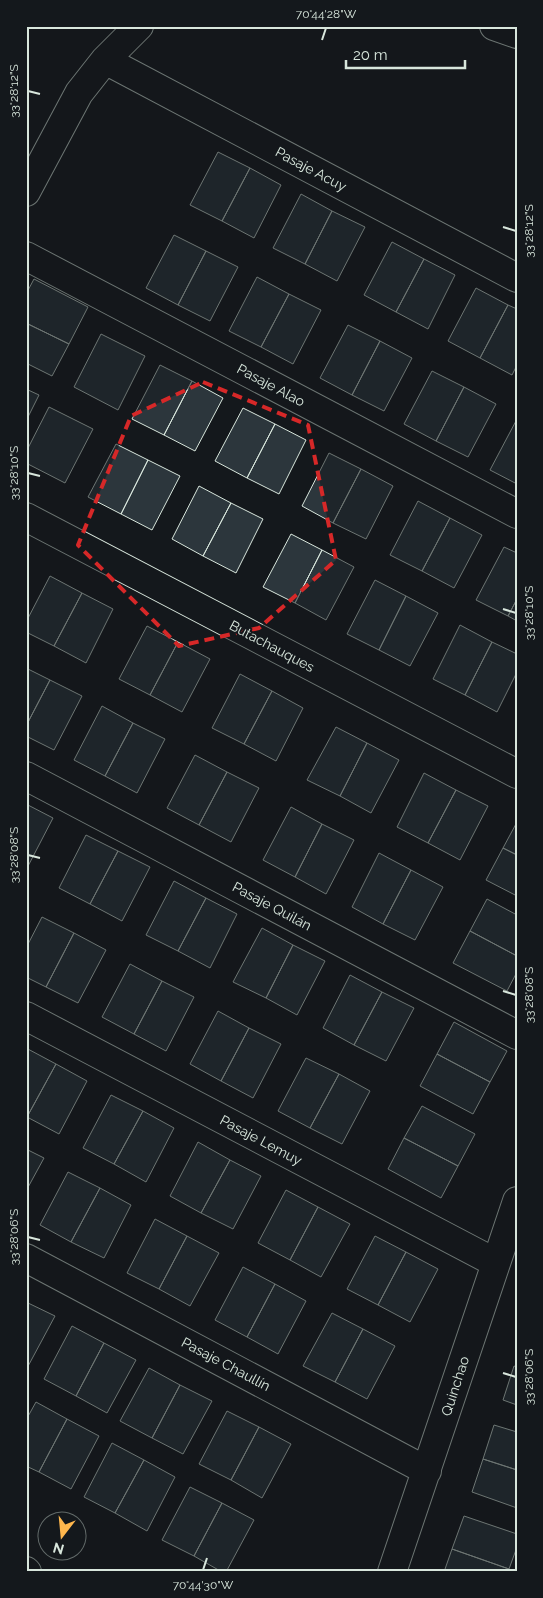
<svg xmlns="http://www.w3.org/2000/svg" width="543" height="1598" viewBox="0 0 543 1598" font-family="Raleway,sans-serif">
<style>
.building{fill:#2c363c;stroke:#d8e6dc}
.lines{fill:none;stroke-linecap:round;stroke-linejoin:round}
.street-casing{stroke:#d8e6dc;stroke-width:30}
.secondary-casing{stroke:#d8e6dc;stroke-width:30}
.street{stroke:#14181c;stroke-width:28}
.secondary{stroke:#14181c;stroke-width:28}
.marked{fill:none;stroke:#d62828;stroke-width:4;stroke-dasharray:10 6;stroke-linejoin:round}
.ticks{fill:none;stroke:#d8e6dc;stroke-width:2}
.labels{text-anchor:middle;stroke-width:4;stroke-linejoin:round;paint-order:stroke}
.street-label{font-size:14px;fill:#d8e6dc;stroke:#14181c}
.neatline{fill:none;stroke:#d8e6dc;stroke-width:2}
.ticks-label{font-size:12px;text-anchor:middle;fill:#d8e6dc}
</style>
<rect width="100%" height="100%" fill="#14181c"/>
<path class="building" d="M218,152L250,168L222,221L190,205Z
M250,168L281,185L254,238L222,221Z
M301,194L332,211L305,264L273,248Z
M332,211L365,227L337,281L305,264Z
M174,235L206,251L178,305L146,288Z
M392,242L424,259L396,312L364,295Z
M206,251L238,267L210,321L178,305Z
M424,259L455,275L428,329L396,312Z
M257,277L289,294L261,347L229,331Z
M34,279L88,307L69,344L26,323V294Z
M476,288L508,305L480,358L448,341Z
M289,294L321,310L293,364L261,347Z
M508,305L517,309V365L512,375L480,358Z
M26,323L69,344L52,376L26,363Z
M348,325L380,341L352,395L320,378Z
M101,334L145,356L118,410L74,387Z
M380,341L412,358L384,411L352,395Z
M160,365L192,381L164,435L132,419Z
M432,371L464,387L436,441L404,424Z
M192,381L223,398L195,451L164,435Z
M464,387L496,404L468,457L436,441Z
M26,389L39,395L26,421Z
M49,407L93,429L65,483L26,463V452Z
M243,408L275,424L247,478L215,461Z
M517,419V484L490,470Z
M275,424L306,440L279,494L247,478Z
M116,444L148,460L121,514L88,497Z
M329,453L361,469L333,523L302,506Z
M148,460L180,476L152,530L121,514Z
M361,469L393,486L366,539L333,523Z
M199,486L231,503L203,556L172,539Z
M418,501L450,518L422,571L390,555Z
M231,503L263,519L236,573L203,556Z
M450,518L482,535L454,588L422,571Z
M291,534L322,550L295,603L263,587Z
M504,547L517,553V599L508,616L476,600Z
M322,550L354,567L326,620L295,603Z
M50,576L82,593L54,646L26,632V622Z
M375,580L406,596L379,650L347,634Z
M82,593L113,609L86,663L54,646Z
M406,596L438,613L410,666L379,650Z
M517,599V621L508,616Z
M460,625L492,642L465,695L433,679Z
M147,626L178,642L150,695L119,679Z
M178,642L210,659L182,712L150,695Z
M492,642L517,654V672L497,712L465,695Z
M26,668L50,680L26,726Z
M240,674L272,691L244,744L212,728Z
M50,680L82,696L54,750L26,736V726Z
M272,691L303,708L276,761L244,744Z
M102,706L133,723L105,776L74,760Z
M133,723L165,739L137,793L105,776Z
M336,727L367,743L340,796L307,780Z
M367,743L399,760L371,813L340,796Z
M195,755L227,772L199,825L167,808Z
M227,772L259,788L231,842L199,825Z
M424,773L456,790L428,843L397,827Z
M456,790L488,806L460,860L428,843Z
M26,804L53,818L26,870Z
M291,807L322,824L295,877L263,860Z
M517,822V855L503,848Z
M322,824L354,840L326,894L295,877Z
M86,835L118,851L90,904L59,888Z
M503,848L517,855V896L486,880Z
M118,851L150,867L122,921L90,904Z
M379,853L411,870L383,924L352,907Z
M411,870L443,887L415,940L383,924Z
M174,881L206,898L178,951L146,935Z
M206,898L237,914L210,968L178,951Z
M487,899L517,915V956L470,931Z
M42,917L74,933L46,987L26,977V948Z
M262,928L293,945L266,998L233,982Z
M470,931L517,956V972L507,991L453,963Z
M74,933L106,950L78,1003L46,987Z
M293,945L325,961L297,1015L266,998Z
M130,964L162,981L134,1034L102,1017Z
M350,975L382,992L354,1045L323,1028Z
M162,981L194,997L166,1051L134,1034Z
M382,992L414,1008L386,1061L354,1045Z
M218,1011L249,1028L221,1081L190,1064Z
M454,1022L507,1051L490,1082L437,1054Z
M249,1028L281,1044L253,1098L221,1081Z
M26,1048L56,1064L27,1117H26Z
M437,1054L490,1082L473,1114L420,1086Z
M306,1058L339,1074L310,1128L278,1111Z
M56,1064L87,1081L59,1134L27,1117Z
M339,1074L370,1091L342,1144L310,1128Z
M111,1095L143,1111L114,1164L83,1148Z
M422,1106L475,1134L458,1166L404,1138Z
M143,1111L174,1128L146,1182L114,1164Z
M404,1138L458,1166L441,1198L388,1169Z
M198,1142L230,1160L201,1213L170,1196Z
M26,1149L44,1158L26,1191Z
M230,1160L261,1176L233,1229L201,1213Z
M68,1172L100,1188L71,1242L40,1225Z
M100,1188L131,1205L104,1258L71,1242Z
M286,1190L318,1207L290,1260L258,1243Z
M318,1207L350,1224L321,1277L290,1260Z
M155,1219L187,1236L159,1289L127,1273Z
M187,1236L219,1253L190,1306L159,1289Z
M375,1236L406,1252L378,1305L347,1289Z
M406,1252L438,1269L410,1322L378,1305Z
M243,1267L275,1284L247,1337L215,1320Z
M275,1284L306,1301L278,1354L247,1337Z
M26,1302L55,1316L26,1370Z
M332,1313L363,1329L335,1382L303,1366Z
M72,1326L104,1343L76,1396L44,1379Z
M363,1329L395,1346L367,1399L335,1382Z
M104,1343L136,1360L107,1413L76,1396Z
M514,1366L517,1367V1405L503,1400Z
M149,1368L180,1385L152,1438L120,1421Z
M180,1385L212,1401L183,1454L152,1438Z
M36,1402L67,1419L39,1472L26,1466V1420Z
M227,1411L259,1427L231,1480L199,1464Z
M67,1419L99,1436L71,1489L39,1472Z
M494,1425L517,1432V1470L483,1459Z
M259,1427L291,1444L262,1498L231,1480Z
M112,1443L144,1460L115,1513L84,1497Z
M483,1459L517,1470V1508L472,1492Z
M144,1460L175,1477L147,1531L115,1513Z
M190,1487L222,1503L194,1556L162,1540Z
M222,1503L254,1520L226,1572H222L194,1556Z
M464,1516L517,1534V1547L509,1569L452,1549Z
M452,1549L509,1569L508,1572H444Z"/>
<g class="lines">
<g class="street-casing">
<path id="street" d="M105,60L517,278
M26,192L79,93L105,60L139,26
M26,256L517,514
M26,517L517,774
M26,776L517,1035
M26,1016L496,1263
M26,1258L427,1471
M392,1572L517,1201"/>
</g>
<g class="secondary-casing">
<path id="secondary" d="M494,26L517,34
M26,1571L27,1572"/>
</g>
<use href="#street" class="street"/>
<use href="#secondary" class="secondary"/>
</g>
<path d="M0 0H543V1598H0ZM203,382L308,425L336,560L259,628L179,646L78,545L131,416Z" fill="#14181c" fill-opacity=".55" fill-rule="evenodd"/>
<path class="marked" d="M203,382L308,425L336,560L259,628L179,646L78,545L131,416Z"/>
<path class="ticks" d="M322,40L326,28M28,91L40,94M503,227L516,231M28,473L40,476M503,609L516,613M28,855L40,858M503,991L516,995M28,1237L40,1240M503,1373L516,1377M203,1570L207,1558"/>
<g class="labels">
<g class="street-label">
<text transform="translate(311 169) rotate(28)" y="5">Pasaje Acuy</text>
<text transform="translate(271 385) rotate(28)" y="5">Pasaje Alao</text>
<text transform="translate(272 646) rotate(28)" y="5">Butachauques</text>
<text transform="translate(272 906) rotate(28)" y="5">Pasaje Quilán</text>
<text transform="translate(261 1140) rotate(28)" y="5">Pasaje Lemuy</text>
<text transform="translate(226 1364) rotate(28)" y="5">Pasaje Chaullín</text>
<text transform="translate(455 1386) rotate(-72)" y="5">Quinchao</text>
</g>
</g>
<rect width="543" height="1598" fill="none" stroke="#14181c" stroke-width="55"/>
<g transform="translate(62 1536) rotate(196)"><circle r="24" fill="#14181c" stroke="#626a69"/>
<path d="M0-4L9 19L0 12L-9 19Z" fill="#ffb74d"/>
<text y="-8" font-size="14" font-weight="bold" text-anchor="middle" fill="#d8e6dc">N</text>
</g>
<path d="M346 60v8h119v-8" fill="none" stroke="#d8e6dc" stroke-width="2.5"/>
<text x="353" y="60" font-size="15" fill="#d8e6dc" stroke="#14181c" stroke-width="4" paint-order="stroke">20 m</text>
<rect x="28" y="28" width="488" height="1542" class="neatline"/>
<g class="ticks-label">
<text x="326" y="18">70°44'28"W</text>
<text transform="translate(14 91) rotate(-90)" y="4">33°28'12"S</text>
<text transform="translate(529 231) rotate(-90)" y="4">33°28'12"S</text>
<text transform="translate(14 473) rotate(-90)" y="4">33°28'10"S</text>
<text transform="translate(529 613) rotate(-90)" y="4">33°28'10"S</text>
<text transform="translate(14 855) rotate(-90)" y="4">33°28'08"S</text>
<text transform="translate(529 995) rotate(-90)" y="4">33°28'08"S</text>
<text transform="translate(14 1237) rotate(-90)" y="4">33°28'06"S</text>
<text transform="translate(529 1377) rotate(-90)" y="4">33°28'06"S</text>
<text x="203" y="1589">70°44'30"W</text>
</g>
</svg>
